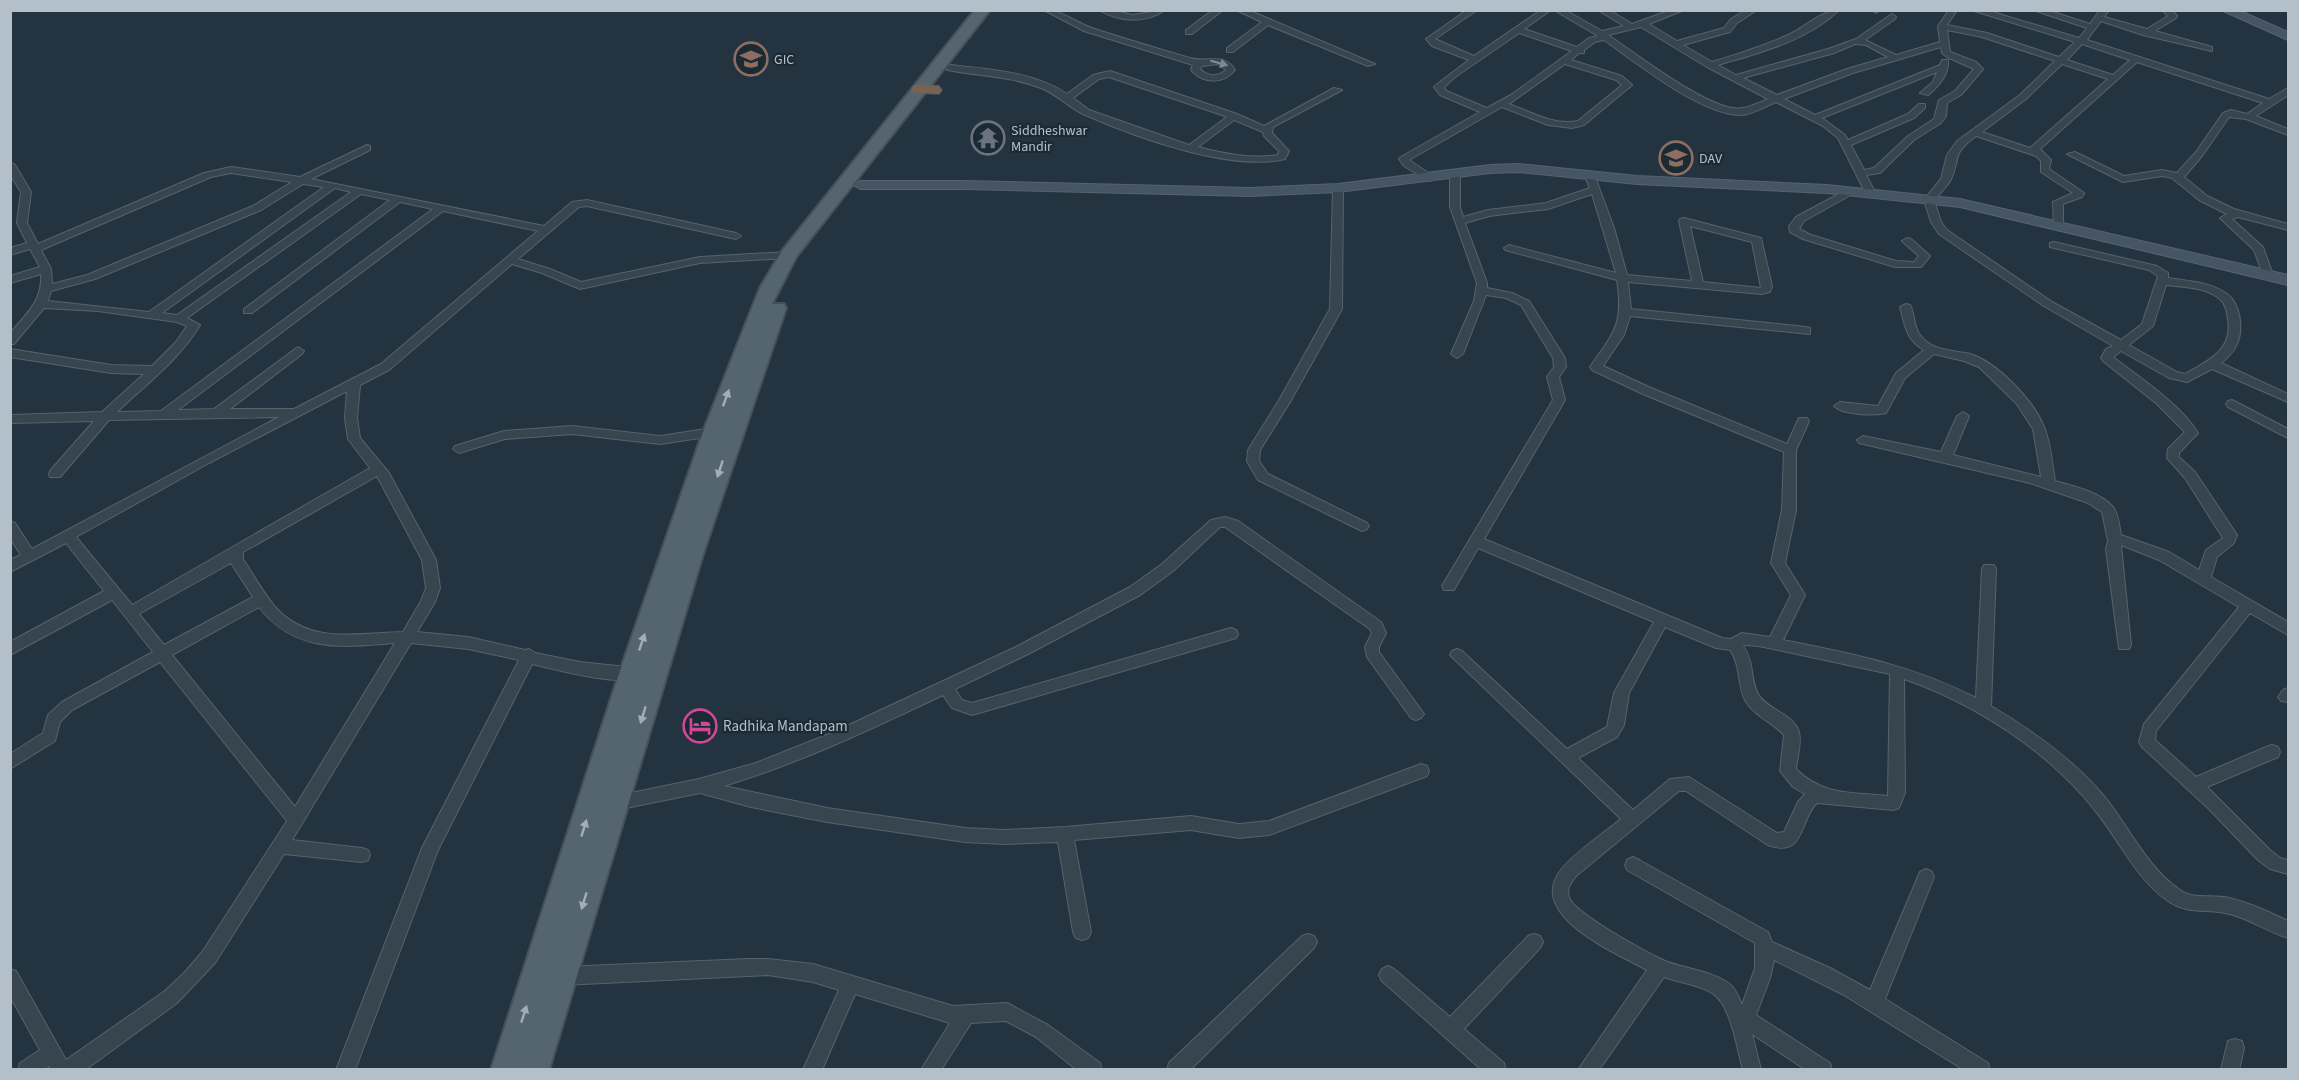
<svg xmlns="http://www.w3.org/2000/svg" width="2299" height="1080" viewBox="0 0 2299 1080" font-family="'Source Sans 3',sans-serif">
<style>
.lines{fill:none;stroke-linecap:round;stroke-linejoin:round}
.street-casing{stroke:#55636d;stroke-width:2}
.secondary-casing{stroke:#55636d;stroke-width:2}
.primary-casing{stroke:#43515b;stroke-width:4}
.highway-casing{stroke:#42505a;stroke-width:2}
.street{fill:#37454f;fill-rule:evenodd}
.secondary{fill:#455563;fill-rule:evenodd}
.primary{fill:#556570;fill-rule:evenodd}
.highway{fill:#766353;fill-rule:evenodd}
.oneway{fill:#7b8993}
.oneway2{fill:#a0aeb8}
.labels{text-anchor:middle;stroke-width:4.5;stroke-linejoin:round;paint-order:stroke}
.far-poi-label{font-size:14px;fill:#b3c0ca;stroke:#1c2a34;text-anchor:start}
.poi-label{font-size:15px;fill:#b3c0ca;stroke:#1c2a34;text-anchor:start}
</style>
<rect width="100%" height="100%" fill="#233440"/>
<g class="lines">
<g class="street-casing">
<path id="street" d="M1044,10C1062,10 1075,22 1092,28C1124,39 1157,48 1190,58C1206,63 1225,52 1235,70C1224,84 1204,84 1192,71L1191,69L1193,65L1084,31ZM1218,64L1226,70C1218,77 1208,77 1200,69L1202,66Z
M1099,10H1112L1132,15L1165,10C1146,24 1119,22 1099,10Z
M1213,10H1223L1192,34H1186V30Z
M1236,10H1248L1375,64L1368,66L1268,25L1233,52H1227V48L1262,22Z
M1467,10H1477L1435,39L1474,56L1541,10H1551L1524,29L1577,47L1589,38L1598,36L1554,10H1565L1602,31L1624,26L1598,10H1609L1632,24L1671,10H1684L1649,24L1677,41L1724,28L1731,19L1746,10H1757L1737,23L1730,32L1683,45L1712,62C1738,54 1764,46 1788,35C1804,28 1822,10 1839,10C1807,41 1759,53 1718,65L1736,75L1828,49L1856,39L1892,14L1896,17L1895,19L1865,40L1896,55L1940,42L1938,26L1949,10H1957L1947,25L1987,33L2059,57L2075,42L1971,10H1986L2079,38L2087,28L2033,10H2047L2090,24L2100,10H2109L2104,17L2147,29L2168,16L2162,10H2172L2177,16L2176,18L2155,31L2212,47V51L2143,35L2101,21L2087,40L2269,99L2288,88V95L2256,116L2288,129V135L2246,119L2229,117L2202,156L2184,177L2207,196L2234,209L2288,224V230L2238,217L2232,219L2263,247L2273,275L2272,277H2264L2254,250L2220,218L2227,214L2199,200L2172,178L2162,176L2123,182L2067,154L2075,152L2124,176L2162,170L2177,173L2196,152L2223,113L2231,110L2247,114L2263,103L2137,62L2040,149L2051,160L2049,169L2084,193L2082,197L2063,204V228L2059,229L2054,226L2053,202L2073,193L2041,172V161L2036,156L1976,136C1949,156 1962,159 1950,181C1946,188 1939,194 1934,200L1941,222L1947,230L2052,302L2121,340L2142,324L2158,276L2149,270L2050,247V243L2054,242L2157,266L2168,273V278C2187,281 2211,282 2227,294C2241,304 2244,331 2236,346C2233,353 2227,358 2221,363L2288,394V402L2212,369L2187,382L2169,378L2121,351L2113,357C2140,378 2180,404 2198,433L2179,453V457L2195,472L2237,535L2234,543L2217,557L2211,577L2288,622V635L2250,613L2156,731L2155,740L2196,777L2266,747L2272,745L2278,747L2280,752L2278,757L2207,787L2270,850L2280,858L2288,860V874L2270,869L2258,860L2209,809L2142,747L2139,742L2144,724L2239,607L2159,560L2121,545L2131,645L2129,649H2119L2106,549L2108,541L2102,512L2088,503L2030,483L1859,443L1857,440L1863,436L1941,452L1957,416L1963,412L1969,416L1953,455L2041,477L2033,429L2016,403L1979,367L1964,361L1934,354L1905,378L1886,413C1874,416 1843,415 1834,406L1840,402L1878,406L1896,373L1924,350C1906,340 1905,325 1900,307L1906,304L1910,305C1915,314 1913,326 1920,335C1931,351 1953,350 1970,354C1997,362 2034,401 2044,427C2051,444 2052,463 2055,481C2073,486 2100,492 2113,507C2119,515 2119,526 2121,535L2169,552L2199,570L2206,550L2223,538L2185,478L2167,458L2168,449L2185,432L2157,404L2103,361L2101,358L2106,349L2113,346L2044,306L1939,234L1931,222L1924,200L1941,179L1947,155L1957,141L2020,95L2055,61L1982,37L1947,30L1950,52L1976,62L1983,69L1961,95L1947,103L1946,116L1941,123L1914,140L1880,173L1866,175L1876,194L1871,197L1866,194L1838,138L1823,126L1776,102C1766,106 1751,115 1741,115C1701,115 1637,63 1604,40L1595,42L1584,50V53H1579L1571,60L1622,76L1632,85L1584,125L1572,128L1548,125L1502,107L1409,160L1433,176V180L1429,181L1404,166L1399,159L1401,157L1480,112L1440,95L1434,87L1436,85L1469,60L1432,46L1426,39ZM1641,27L1707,67L1768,99C1760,102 1751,107 1742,108C1713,114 1634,52 1608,35ZM1519,33L1572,51L1511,95L1487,108L1446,91L1444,87L1455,77ZM1855,44L1866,45L1888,57L1847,69L1777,95L1743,78L1834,53ZM2082,44L2130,60L2113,75L2067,60ZM1941,47L1942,53L1947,57L1974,69L1955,91L1939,100L1934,119L1908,136L1874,168L1864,170L1851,145L1914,118L1925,108V104H1919L1908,114L1848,140L1845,135L1822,118L1937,72L1933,82L1920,93L1928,95C1939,86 1949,74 1948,60H1942L1940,65L1815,115L1784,99L1853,73ZM1565,64L1616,80L1622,85L1578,121C1554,126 1531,112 1509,104ZM2062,64L2108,79L2030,148L1982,132L2026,99ZM2166,285C2183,287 2206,287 2220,299C2226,304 2227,313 2228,320C2233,350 2208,361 2185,374L2177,372L2129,345L2153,326Z
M1872,10H1881L1876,13Z
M950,65C989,69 1034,72 1067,94L1093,75L1110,71L1237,114L1264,126L1334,88L1342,90L1273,127L1272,133L1289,151L1285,159C1230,172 1135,137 1083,114C1068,107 1057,94 1041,88C1010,76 978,76 947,70V66ZM1109,77L1222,115L1227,117L1189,145L1089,110L1073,98L1099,79ZM1234,120L1263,132L1264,136L1279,151L1278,155C1251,159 1225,154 1198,147Z
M367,145L370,146V150L311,179L544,226L572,202L587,200L736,233L741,236L736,239L587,206L579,207L518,259L550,269L581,282L700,257L788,252L793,255L788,258L700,263L580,289L542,273L512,264L389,370L360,385L357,418L360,438L389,473L436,560L440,588L435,602L417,632L468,637L525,650L529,649L535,653L580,662L636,668L641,670L643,674L641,678C617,686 557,670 532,664L438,850L355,1070H336L422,848L519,660L468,649L411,643L292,840L362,848L368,850L370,855L368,860L362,862L284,854L215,963L177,1003L85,1070H51L49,1066L44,1070H18L20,1063L40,1050L10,996V969L16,971L66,1060L165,991L185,972L203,951L287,821L160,662L72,710L60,722L55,741L10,769V754L43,733L48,715L62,702L153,652L112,600L10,655V642L104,591L66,543L10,572V560L21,555L10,538V521L15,523L32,549L279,417L109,420L60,477H50L49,474L50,471L94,421L10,423V415L102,412L144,374L111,373L10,357V349L111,365L152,366L176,342L187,326L177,322L98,311L44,308L14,344H10V333C26,315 43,300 41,274L10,283V276L40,267L30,249L10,255V248L27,243L17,223L21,192L10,174V162L15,165L31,192L27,223L38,244L204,173L231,167L300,177ZM231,173L292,182L253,206L87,275L52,284L51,269L41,250L211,177ZM303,184L324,187L149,312L48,301L51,291L95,279L261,210ZM335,188L351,192L177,315L162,313ZM361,194L390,200L244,309V313H252L400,202L433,209L161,411L117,412C145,385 180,359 200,325L187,318ZM443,211L538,231L381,364L294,409H230L302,354L304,351L298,347L214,409L178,410ZM347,391L345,418L348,439L370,468L132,605L76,537L209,463ZM377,476L422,560L426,588L421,601L403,632C358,633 310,645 276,608C264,594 254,576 243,559V552ZM231,563L253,597L164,645L139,614ZM259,607C296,654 343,647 395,643L295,807L172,655Z
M1455,172L1460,175V207L1463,217L1488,210L1546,203L1590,188L1585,176L1590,173L1594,174L1614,228L1627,275L1692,281L1679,221L1680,219L1684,218L1761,238L1772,286L1770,292L1762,294L1628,282L1631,309L1806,327L1810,328V334L1630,316L1624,335L1603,366L1651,388L1787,444L1799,418H1807L1809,421L1796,450V510L1785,563L1805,595L1783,640C1853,654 1912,665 1976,698L1982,569L1984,565H1994L1996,569L1991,706C2033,731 2077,762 2108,801C2131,831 2148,868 2180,890C2193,900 2213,894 2229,898C2250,903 2269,912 2288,921V938C2267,932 2248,917 2225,913C2205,909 2186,914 2168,901C2135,878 2119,839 2094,809C2048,751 1974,703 1904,679L1905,793L1899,808L1893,810L1817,803C1799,819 1806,859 1768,845L1686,791H1679L1576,876C1571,883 1566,889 1569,897C1573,913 1648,953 1665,961C1685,969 1708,970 1727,982C1735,987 1738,996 1742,1005L1755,968V943L1627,870L1625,865L1627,860L1633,857L1639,860L1768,932L1772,942L1830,968L1870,990L1920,872L1926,869L1932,872L1934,877L1885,999L1988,1063L1990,1070H1964L1844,995L1774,960L1770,978L1756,1015L1830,1063L1832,1070H1806L1752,1034L1761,1070H1743C1737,1049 1731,1004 1712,993C1698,984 1679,983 1664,977L1599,1070H1578L1647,970C1616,953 1525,915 1561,870C1574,853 1604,833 1621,819L1450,655L1452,651L1457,649L1462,651L1567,749L1607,727L1614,693L1654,622L1478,548L1454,590H1444L1442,586L1553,400L1547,377L1554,367L1553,358L1521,305L1506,298L1486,295L1463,354L1457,358L1451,354L1474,301L1477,283L1450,207V175ZM1592,194L1616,273L1509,245L1504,248L1505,250L1617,280C1624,325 1614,332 1590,367L1592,370L1643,394L1784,452L1782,510L1771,563L1791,595L1770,637L1742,633L1731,639L1722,638L1484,539L1565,400L1559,377L1566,367L1565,358L1529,301L1512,293L1487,288V283L1465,223L1489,216L1548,209ZM1690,226L1752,242L1761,288L1703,282ZM1665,627L1716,648L1730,650C1741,665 1737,684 1745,700C1754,716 1772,722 1784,735L1780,771L1793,787L1805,794L1798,802L1784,832L1777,833L1689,777L1670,779L1633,810L1578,758L1617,737L1624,725L1629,693ZM1745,645L1759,646L1890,674L1888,796C1852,792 1823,796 1796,769C1797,758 1802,742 1799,732C1794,714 1767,710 1758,694C1750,680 1755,663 1743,646Z
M1338,185L1343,188L1342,309L1290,402L1260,450L1259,461L1268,474L1367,523L1369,526L1367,529L1362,531L1258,480L1247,461L1248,450L1278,402L1330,309L1333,188Z
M1850,188L1854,189V193L1804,221L1799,229L1811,235L1896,261L1914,262L1919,256L1902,241L1907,238L1911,239L1930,256L1921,267H1895L1803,239L1790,232L1789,226L1796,217Z
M2232,400L2288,429V438L2228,407L2226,404L2228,401Z
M572,426L660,436L713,428L719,432L713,436L660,444L572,434L505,439L459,453L453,449L455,446L504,431Z
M1225,517L1238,521L1381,622L1386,633L1379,647V652L1421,710L1424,714L1421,718L1416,720L1411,718L1367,657L1365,647L1372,633L1370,629L1225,527H1220L1172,572L1140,595L1026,655L955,689L962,700L972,703L1231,628L1236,630L1238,634L1236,638L972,715L952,708L943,695C871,729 800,763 724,786L827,808L965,828L1005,830L1065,827L1191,816L1239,824L1269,821L1421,764L1427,766L1429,771L1427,776L1269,835L1239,838L1191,830L1074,840L1091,932L1088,938L1082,940L1076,938L1073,932L1058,842L1005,844L965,842L827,822L751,807L700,793L616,810L610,808L608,803L610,798L616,796L699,779L756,763L834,732L1016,647L1130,587L1162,564L1211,520Z
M2288,688V702L2281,701L2278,697L2283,690Z
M1308,934L1314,936L1317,942L1314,948L1190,1070H1167L1169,1063L1302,936Z
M1534,934L1540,936L1543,942L1540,948L1464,1029L1504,1063L1506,1070H1482L1382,981L1379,975L1382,969L1388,966L1394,969L1450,1017L1528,936Z
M749,959H768L813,964L953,1006L1007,1003L1048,1025L1100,1063L1102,1070H1077L1036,1037L1006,1021L971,1023L941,1070H921L950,1023L855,994L822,1070H803L839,990L813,982L768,975L562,985L556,982L553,976L556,970L562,967Z
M2235,1039L2242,1041L2244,1048L2239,1070H2221L2228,1041Z"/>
</g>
<g class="secondary-casing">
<path id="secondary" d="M2221,10H2238L2288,32V40Z
M1518,164L1637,176L1827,185L1960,199L2288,275V285L1960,207L1827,193L1637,184L1518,172L1490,173L1338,192L1250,196L963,189H860L853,185L860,181H963L1250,188L1338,184L1490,165Z"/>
</g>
<g class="primary-casing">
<path id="primary" d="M975,10H990L796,257L772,304H784L786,308L703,554L549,1070H491L619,674L703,432L760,288L782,251Z"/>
</g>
<g class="highway-casing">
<path id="highway" d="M920,84L939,86L942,90L939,94L914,93L911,89L914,85Z"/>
</g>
<use href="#street" class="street"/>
<use href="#secondary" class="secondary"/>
<use href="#primary" class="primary"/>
<use href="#highway" class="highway"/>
</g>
<defs><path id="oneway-solid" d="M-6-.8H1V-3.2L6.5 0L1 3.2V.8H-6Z" transform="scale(1.5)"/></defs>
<use class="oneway" href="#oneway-solid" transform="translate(1219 63) rotate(15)"/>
<g class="oneway2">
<use href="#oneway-solid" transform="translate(726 398) rotate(-70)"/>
<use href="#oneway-solid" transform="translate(720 469) rotate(108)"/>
<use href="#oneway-solid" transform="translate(642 642) rotate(-71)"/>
<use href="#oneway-solid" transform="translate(643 715) rotate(107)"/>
<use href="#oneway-solid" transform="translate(584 828) rotate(-73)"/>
<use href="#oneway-solid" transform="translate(584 901) rotate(107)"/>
<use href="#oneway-solid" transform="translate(524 1014) rotate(-72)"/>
</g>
<defs>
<g id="school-ring" transform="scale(1.725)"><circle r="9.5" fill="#1c2a34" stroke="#8d6e63" stroke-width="1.5"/><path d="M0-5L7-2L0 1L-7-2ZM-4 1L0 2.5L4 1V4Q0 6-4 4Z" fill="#8d6e63"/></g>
<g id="temple-ring" transform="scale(1.725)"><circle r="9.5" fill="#1c2a34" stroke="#6b7280" stroke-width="1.5"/><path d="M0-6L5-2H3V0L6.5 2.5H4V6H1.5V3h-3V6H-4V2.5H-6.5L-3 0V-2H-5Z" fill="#6b7280"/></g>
<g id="hotel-ring" transform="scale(1.725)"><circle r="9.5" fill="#1c2a34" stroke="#d1479c" stroke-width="1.5"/><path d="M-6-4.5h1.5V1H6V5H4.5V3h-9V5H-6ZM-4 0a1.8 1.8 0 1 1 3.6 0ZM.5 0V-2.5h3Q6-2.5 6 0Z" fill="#d1479c"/></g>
</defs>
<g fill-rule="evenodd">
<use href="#school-ring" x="751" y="59"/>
<use href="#temple-ring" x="988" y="138"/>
<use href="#school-ring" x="1676" y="158"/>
<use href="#hotel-ring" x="700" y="726"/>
</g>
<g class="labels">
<g class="far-poi-label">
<text x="774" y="64">GIC</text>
<text x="1011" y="135">Siddheshwar<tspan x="1011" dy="16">Mandir</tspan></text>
<text x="1699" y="163">DAV</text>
</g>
<g class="poi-label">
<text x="723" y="731">Radhika Mandapam</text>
</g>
</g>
<rect width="2299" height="1080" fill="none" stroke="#b3c0ca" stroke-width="24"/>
</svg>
